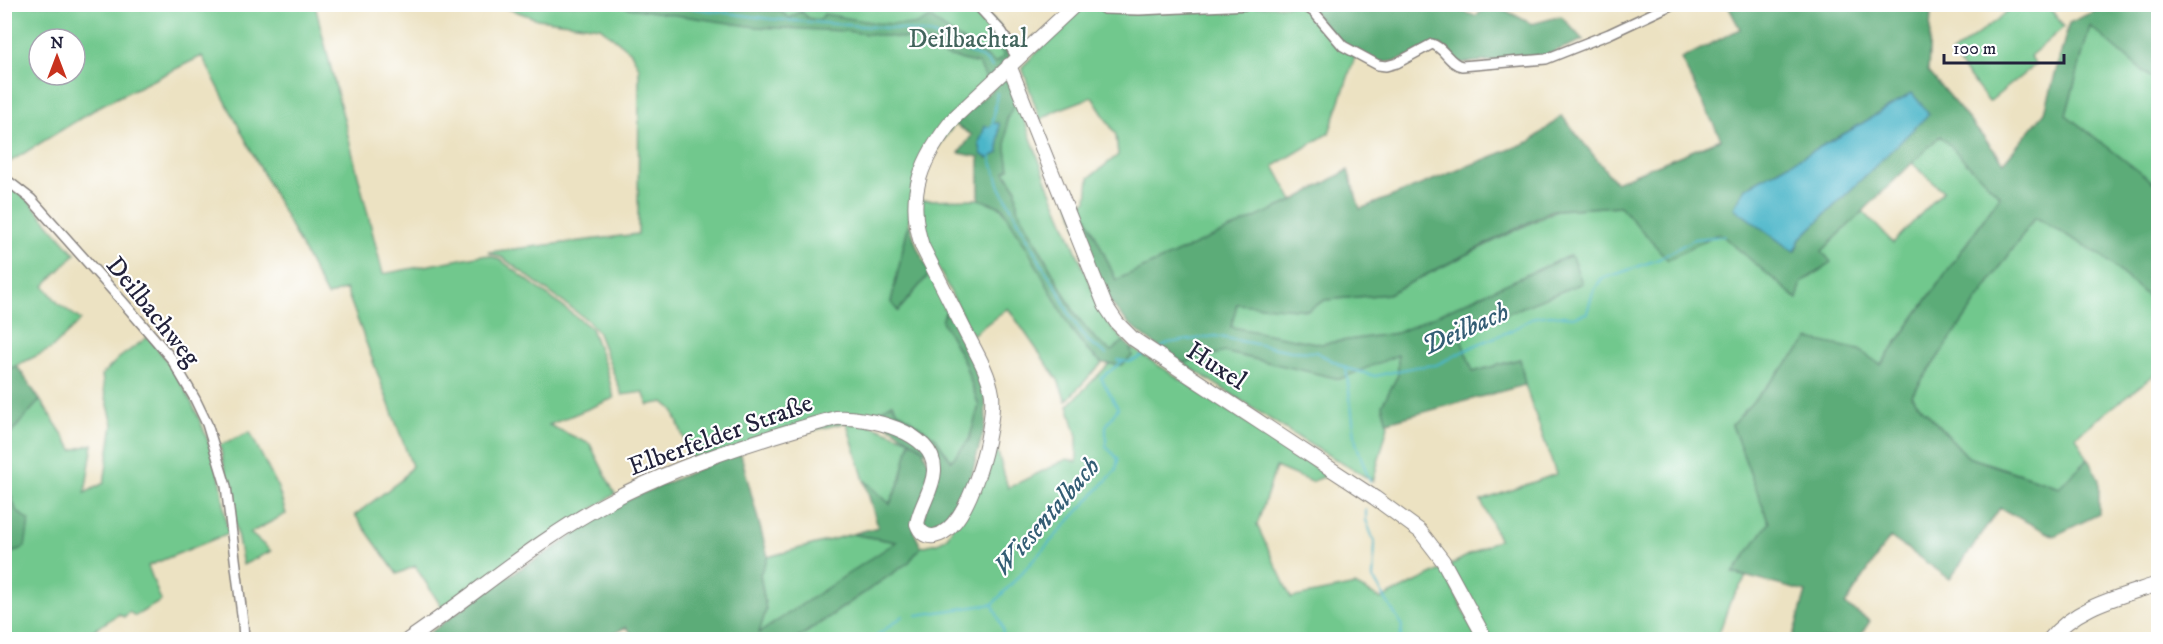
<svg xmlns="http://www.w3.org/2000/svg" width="2163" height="644" viewBox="0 0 2163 644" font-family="'IM FELL DW Pica',serif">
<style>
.green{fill:#71c88d;stroke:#4a7564;stroke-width:1.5;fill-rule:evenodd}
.forest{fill:#5cac78;stroke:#3f675a;stroke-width:1.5;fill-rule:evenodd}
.water{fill:#4cb6c9;stroke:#376c82;stroke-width:1.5}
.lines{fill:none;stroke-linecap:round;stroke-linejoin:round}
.stream{stroke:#4cb6c9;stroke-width:2}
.street-casing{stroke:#87827e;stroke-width:12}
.secondary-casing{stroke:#87827e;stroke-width:16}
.street{stroke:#fff;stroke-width:9}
.secondary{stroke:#fff;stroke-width:14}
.labels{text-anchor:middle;stroke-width:4.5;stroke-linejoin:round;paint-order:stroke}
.park-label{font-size:26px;fill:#42645c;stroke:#fff}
.street-label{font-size:26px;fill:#22223b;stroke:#fff}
.water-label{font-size:27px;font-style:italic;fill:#335d74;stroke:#fff}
</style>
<rect width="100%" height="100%" fill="#fff"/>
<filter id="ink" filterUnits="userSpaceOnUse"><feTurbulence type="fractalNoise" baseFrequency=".0167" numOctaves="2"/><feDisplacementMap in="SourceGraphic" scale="12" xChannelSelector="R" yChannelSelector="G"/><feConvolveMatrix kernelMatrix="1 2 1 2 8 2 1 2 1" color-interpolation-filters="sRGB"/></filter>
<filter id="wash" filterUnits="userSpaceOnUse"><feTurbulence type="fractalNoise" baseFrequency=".008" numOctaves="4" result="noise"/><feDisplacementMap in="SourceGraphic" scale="24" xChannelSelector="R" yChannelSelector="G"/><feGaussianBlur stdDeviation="1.35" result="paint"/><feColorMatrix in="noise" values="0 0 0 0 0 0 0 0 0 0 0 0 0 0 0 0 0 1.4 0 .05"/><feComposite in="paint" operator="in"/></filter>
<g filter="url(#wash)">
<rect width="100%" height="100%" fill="#ece2c2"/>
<path class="green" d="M1086,4L1185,10L1297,5L1304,7L1355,57L1329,133L1274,166L1293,201L1116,280L1081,204L1087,200L1089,178L1118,155L1116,135L1092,97L1055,111L1040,120L1022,67Z
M5,5H315L383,274L481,255L491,256L502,261L591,328L606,368L614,398L549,425L590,444L615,494L443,609L415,566L397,574L355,515L401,480L412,466L346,289L327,296L202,56L102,105L5,165ZM39,39H75V75H39Z
M498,5H976L999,25L1009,52L985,74L987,80L914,180L909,222L891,302L898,311L930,273L948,306L942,321L964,362L979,406L969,440L951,461L936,438L897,410L692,460L673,410L664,402L648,405L643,392L622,395L597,331L587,320L503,258L488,252L638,234L639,68L631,52L600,27L537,19Z
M2017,5H2048L2064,27L2030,56L2036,64L1989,102L1951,54Z
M2090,25L2158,84V186L2066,115Z
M1017,100L1048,184L1101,310L1107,323L1124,341L1111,352L1096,340L1076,315L1017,207L1016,189L1005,172L1009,169C1005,147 1001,118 1017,100Z
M1940,135L2000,196L1880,366L1859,350L1732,425L1769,523L1734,573L1746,577L1730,602L1717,639H1490L1450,565L1499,539L1481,501L1556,474L1525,385L1520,359L1473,372L1458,333L1582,283L1571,255L1397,333L1321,344L1231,327L1237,303L1308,310L1325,300L1388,294L1557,210L1621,206L1668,259L1719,233L1802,282L1823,269L1821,252L1863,211L1893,243L1943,191L1912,163Z
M4,181L29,201L75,254L44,286L59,304L81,320L51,349L5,371Z
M979,199L1001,207L1027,248L1071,329L1087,350L1102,363L1066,401L1058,380L1008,308L972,335L920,231L918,200Z
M2035,217L2101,255L2158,306V372L2076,436L2088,459L2060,487L1968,457L1911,396Z
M148,337C185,379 207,428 221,483C225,500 223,517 229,533L148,566L161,601L135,616L129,612L124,617L119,614L80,639H5L4,556L25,546L16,510L7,484L10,434L40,400L73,450L93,444L85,493L104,483L113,424L104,390L102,375L119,358Z
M1130,347L1290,450L1326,476L1311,482L1276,467L1257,525L1291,598L1355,585L1381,599L1443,569L1478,640H796L909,562L921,547L940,542L948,536L989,454L996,446L1008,488L1067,459L1077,462V436L1068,406L1109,364L1122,365L1132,356Z
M1224,352L1340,379L1398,354V375L1382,405L1388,426L1373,481L1304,441L1183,363Z
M846,421L865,423L910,440L901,479L889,504L864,480Z
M250,432L278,488L286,514L250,533L271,551L243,565L220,445Z
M852,534L897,542L758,634L766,610L760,574L768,557Z"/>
<path class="forest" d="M1727,4L1944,5L1931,12L1928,71L2004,162L2045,112L2069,23L2101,8L2103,5H2158V84L2090,26L2066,115L2158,186V306L2101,255L2035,217L1911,396L1968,457L2059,487L2088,459L2099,480V514L2054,536L2000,508L1950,579L1890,537L1845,605L1870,621L1858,639H1792L1806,592L1733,573L1769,523L1732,425L1809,339L1859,350L1881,365L2000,196L1940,136L1822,251L1831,262L1802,282L1797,299L1719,233L1668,260L1620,206L1553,210L1388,294L1325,300L1308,310L1237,304L1231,327L1321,344L1397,333L1571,255L1582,283L1459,333L1473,372L1520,359L1525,385L1387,422L1382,405L1398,375V355L1340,379L1224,352L1183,363C1158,347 1130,329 1112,304C1090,274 1078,225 1064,189L1081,204L1116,280L1293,201L1348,170L1360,209L1531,141L1562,116L1615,182L1721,139L1681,59L1740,29ZM1912,94L1928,114L1800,239L1795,252L1745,188L1851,130Z
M609,5H712L714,8L779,10L790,18L801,11L808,18L820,20L824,14L877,23L914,25L931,18C951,35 974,47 995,63L1004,56L998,45L1004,41L1010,57L987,80L979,64L943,55L933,42L844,31L756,27Z
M1306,5H1447L1475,16L1491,5H1495L1532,24L1561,16L1583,40L1541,57L1464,63L1456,62L1440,44L1397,61L1378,63L1344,45Z
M1005,78L1010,82L1017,100L1007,118L1006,149L1009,169L1005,172L1016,189L1017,207L1076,316L1096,340L1111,351L1124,341L1130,347L1132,356L1122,365L1102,363L1087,350L1071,329L1027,248L1002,207L979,199V157L959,153L972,135L954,124Z
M909,222L917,247L930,273L898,311L891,302Z
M948,307L985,381L986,422L970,481L955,515L946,525L933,530H928L923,524L936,458L873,415L892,403L897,411L936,438L951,461L969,440L979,406L964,361L942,321Z
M17,366L40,400L10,434L7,484L16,510L29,521L25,547L5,556V371Z
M910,440L922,448L930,466L914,532L921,547L909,562L796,639H636L626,627L602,640H429L427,635L495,584L558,546L614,506L740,451L768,557L760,574L766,610L759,633L896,542L852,534L878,527L864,480L890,504L901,479Z"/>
<path class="water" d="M1912,93L1929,114L1800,239L1794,252L1734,208L1745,188L1851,130Z
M995,123H999V153L988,158L982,155L979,143L985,126L989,127Z"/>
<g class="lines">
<path class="stream" d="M662,4L771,19L900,29L933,35L986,60L992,67
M992,128L997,93
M990,155L1000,187L1043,267L1057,288L1071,318L1088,341L1106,354
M1161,348L1168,343L1215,336L1291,351L1316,352L1346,368L1375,376L1415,367L1436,365L1476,345L1510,331L1535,317L1551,315L1573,317L1587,313L1593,292L1602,278L1617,274L1659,259L1694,239L1724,236
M1118,360L1130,362L1144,355
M1346,368L1356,443L1370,482
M1366,509V520L1375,544L1373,578L1402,626L1400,640
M993,605L1003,629L1002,640
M917,615L993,604L1116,470L1118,459L1106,446V426L1118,408L1101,378L1123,361
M876,636L903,616"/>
</g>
</g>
<g filter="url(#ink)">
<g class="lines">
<g class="street-casing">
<path id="street" d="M976,4L1002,32L1017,58
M1097,4L1104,9L1139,10L1271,4
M1302,4L1314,12L1343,46L1378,65L1386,66L1397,63L1432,44C1444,47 1449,64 1462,66L1546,59L1609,34L1673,4
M4,178L31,199L123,302L171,358L195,399L207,424L226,486L243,623L244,640"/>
</g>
<g class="secondary-casing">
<path id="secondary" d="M1009,65L1105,305L1117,323L1132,338L1375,498L1420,531L1443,561L1486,640
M408,640C476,594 538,539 610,501C677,465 763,438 836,418C866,416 936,431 934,471C933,490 920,506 917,524C920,532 925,537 934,536C971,530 995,426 992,394C989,374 977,354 967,335C952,305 937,276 922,246C905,194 922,157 955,117L1076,4
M2049,640C2076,606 2119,597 2158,584"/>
</g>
<use href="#street" class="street"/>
<use href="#secondary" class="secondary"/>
</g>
</g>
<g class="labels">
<g class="park-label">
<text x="968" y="47">Deilbachtal</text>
</g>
<g class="street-label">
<text transform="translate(154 311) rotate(51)" y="9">Deilbachweg</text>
<text transform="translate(1217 365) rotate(33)" y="9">Huxel</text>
<text transform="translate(720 434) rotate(-20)" y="9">Elberfelder Straße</text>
</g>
<g class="water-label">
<text transform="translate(1465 328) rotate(-24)" y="9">Deilbach</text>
<text transform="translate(1046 516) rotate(-49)" y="9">Wiesentalbach</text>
</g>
</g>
<rect width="2163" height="644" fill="none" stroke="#fff" stroke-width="24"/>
<g transform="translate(57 57)"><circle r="28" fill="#ffffff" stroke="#a7a7b1" stroke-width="1.5"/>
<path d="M0-4.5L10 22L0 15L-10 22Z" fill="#c8321e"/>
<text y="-9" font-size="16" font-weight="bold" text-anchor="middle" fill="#22223b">N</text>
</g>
<path d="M1944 54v9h120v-9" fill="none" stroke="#22223b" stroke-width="3"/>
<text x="1953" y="54" font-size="18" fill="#22223b" stroke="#ffffff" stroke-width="4.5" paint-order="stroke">100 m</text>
</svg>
